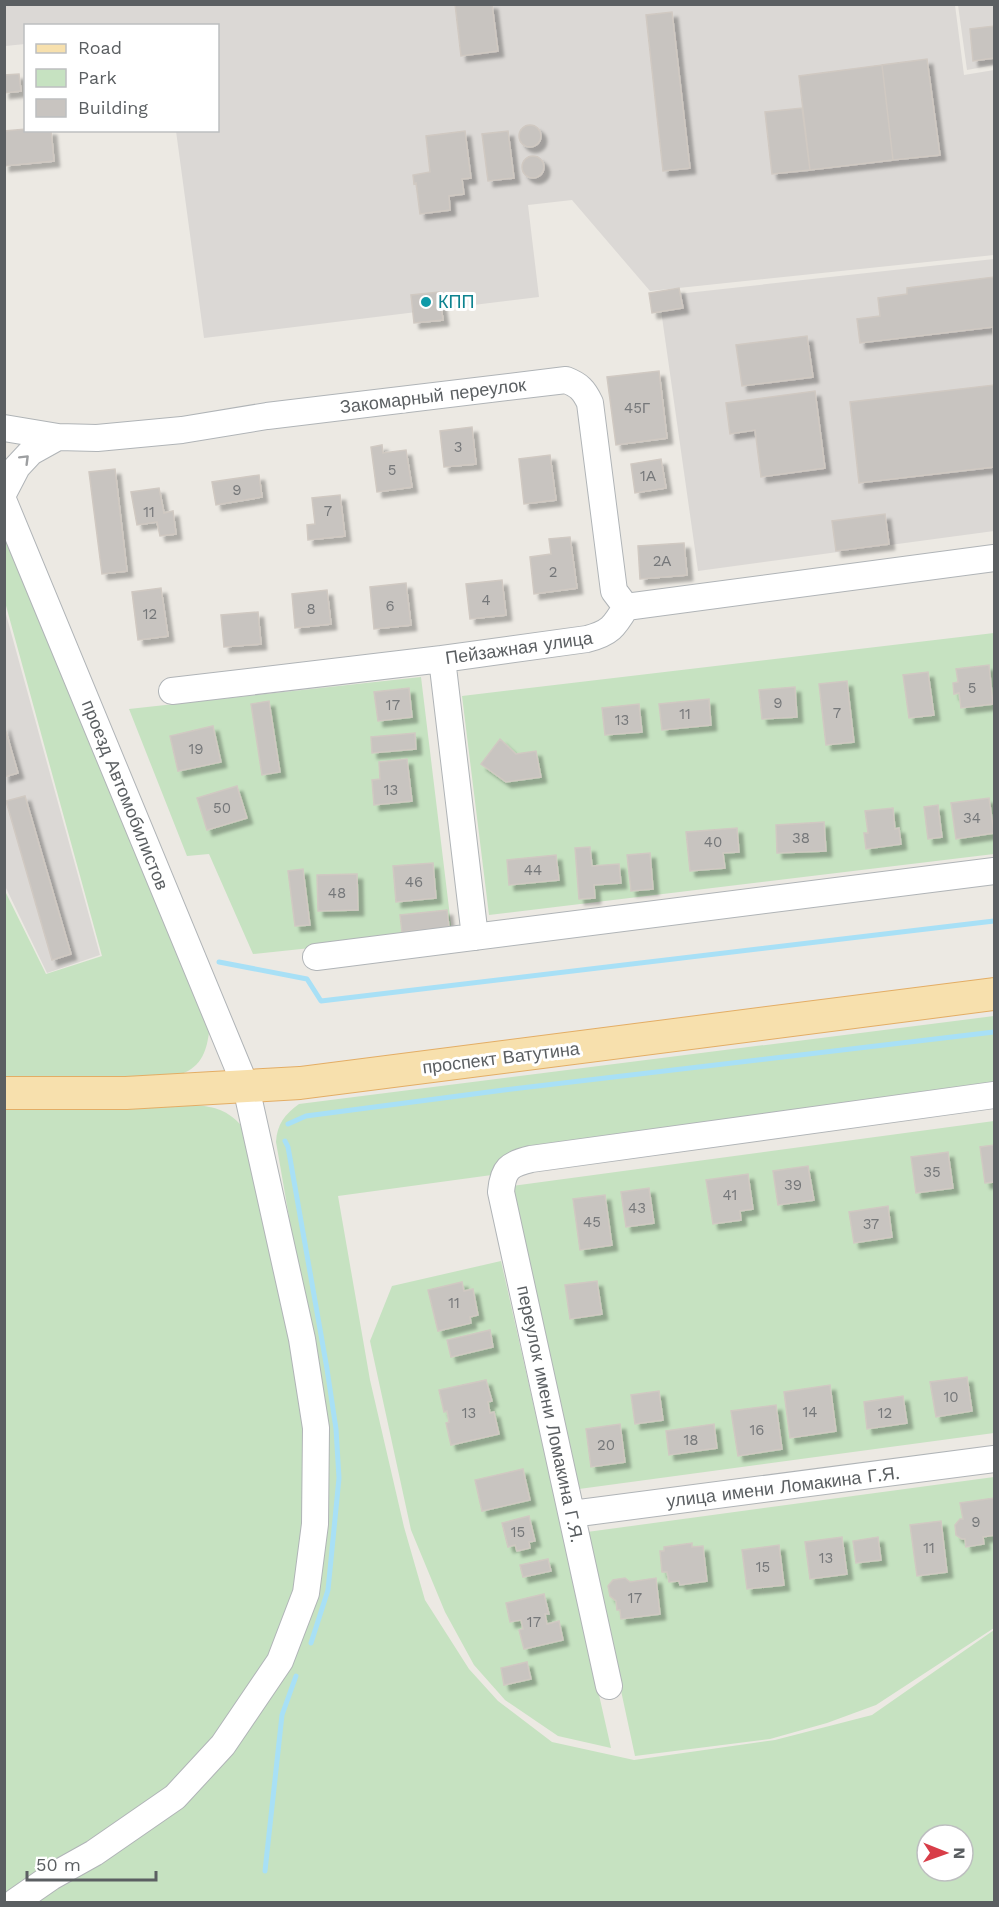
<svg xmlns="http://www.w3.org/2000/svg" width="999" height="1907" viewBox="0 0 999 1907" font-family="'Work Sans',sans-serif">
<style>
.industrial{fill:#dbd8d5}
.green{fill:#c6e2c1;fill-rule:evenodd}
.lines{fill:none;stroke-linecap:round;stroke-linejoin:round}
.stream{stroke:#a8e0f6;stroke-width:5}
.building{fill:#c8c4c0;stroke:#d0c9c2;stroke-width:1.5;filter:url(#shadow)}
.minor-casing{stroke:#b0b4b7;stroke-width:28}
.major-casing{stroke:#e3ad65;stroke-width:34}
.minor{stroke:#fff;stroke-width:26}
.major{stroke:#f7e0ad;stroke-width:32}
.oneway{stroke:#9d9fa1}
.culture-dot{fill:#0f9aa8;stroke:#fff;stroke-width:2}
.labels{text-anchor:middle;stroke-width:6;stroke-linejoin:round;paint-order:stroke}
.number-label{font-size:15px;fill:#76787a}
.culture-label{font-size:18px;fill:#0d838f;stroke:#fff;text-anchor:start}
.street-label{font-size:18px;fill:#5b5f62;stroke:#fff}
</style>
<defs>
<filter id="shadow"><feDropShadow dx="5.5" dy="5.5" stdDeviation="1.5" flood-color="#0004"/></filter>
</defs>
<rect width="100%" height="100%" fill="#ece9e3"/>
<path class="industrial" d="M5,4L955,5L964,75L994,70V255L650,291L572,200L528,205L539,297L204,338L176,131L218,130V26H26L25,44L5,46Z
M958,5H994V65L967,70Z
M994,259V531L698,571L659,296Z
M4,607L100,955L47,973L5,886Z"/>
<path class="green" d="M5,531L210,1024C208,1042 206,1061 188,1071C177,1077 163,1075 151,1076C103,1079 53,1077 5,1076L4,889L46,974L102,956L5,602Z
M994,633V854L489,915L462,696Z
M421,677L452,933L253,954L209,854L187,856L129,709Z
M994,1016V1106L338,1196L370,1380L404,1527L425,1600L469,1669L498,1701L552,1742L634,1760L775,1740L872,1715L994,1630V1902H26L179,1802L302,1637L310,1338L276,1142C277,1124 285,1114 299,1104ZM927,1835H963V1871H927Z
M195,1105C216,1107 227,1110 242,1126L291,1341L306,1430L304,1525L295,1589L272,1654L215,1741L168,1789L152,1801L5,1895V1109Z
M994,1121V1433L579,1489L512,1186Z
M501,1261L611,1748L558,1736L505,1700L474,1665L445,1612L411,1530L370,1341L392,1286Z
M994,1477V1628L876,1705L827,1723L770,1739L635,1756L587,1532Z"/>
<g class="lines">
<path class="stream" d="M219,962L307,979L321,1001L994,921
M288,1124L306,1116L504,1090L994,1032
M285,1141L288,1147L327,1369L336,1429L339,1478L328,1590L311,1643
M265,1871L282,1715L296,1676"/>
</g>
<path class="building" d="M455,4H492L498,51L461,56Z
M672,12L690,168L663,171L646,15Z
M994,26V58L973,61L970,29Z
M927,59L940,155L893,160L882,65Z
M882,65L893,160L810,170L799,76Z
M19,74L21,91L4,93V75Z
M802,108L810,170L772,174L765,112Z
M519 136a11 11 0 1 1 22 0a11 11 0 1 1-22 0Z
M26,129V130H51L54,161L4,166V131Z
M465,131L471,178L462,179L464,194L449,196L450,210L420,214L416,183L414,184L413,175L430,172L426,136Z
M508,131L514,178L488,181L482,134Z
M522 167a11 11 0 1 1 22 0a11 11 0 1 1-22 0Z
M994,277V342L993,327L860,343L857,319L880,316L878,298L907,294V288Z
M679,288L683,308L652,313L649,293Z
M439,292L443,320L414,323L411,295Z
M807,336L813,377L742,386L736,345Z
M659,371L667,438L616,445L607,377Z
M994,385V467L859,483L850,402Z
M815,391L825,468L761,477L755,430L730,434L726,403Z
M472,427L476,464L444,467L440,431Z
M382,445L383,453L406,450L412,487L377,492L371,447Z
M550,455L556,500L524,504L519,459Z
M661,459L666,488L635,493L631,464Z
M115,469L127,571L102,574L89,472Z
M259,475L262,497L216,505L212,482Z
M159,488L164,513L173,511L176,534L160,536L157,522L137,525L131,492Z
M340,495L345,536L308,540L307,525L315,524L312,498Z
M885,514L889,544L836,551L832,521Z
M570,537L577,588L534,594L530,557L551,554L549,539Z
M684,543L687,575L640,579L638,546Z
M502,580L506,615L470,619L466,584Z
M406,583L411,625L374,629L370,587Z
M161,588L168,636L138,640L132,592Z
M327,590L331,624L295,628L292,594Z
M258,612L261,644L224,647L221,615Z
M989,665L993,704L961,708L959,693L954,694L953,683L958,682L956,669Z
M928,672L934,715L909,718L903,675Z
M847,681L854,742L826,745L819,684Z
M795,687L797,717L762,719L759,690Z
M409,688L412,717L378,721L374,692Z
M709,699L711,725L662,730L659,704Z
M269,701L280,772L262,775L251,704Z
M639,704L642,732L605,735L602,708Z
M4,725L18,773L4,777Z
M213,726L221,762L178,771L170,736Z
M415,733L416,749L372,753L371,737Z
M500,739L516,754L536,751L541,777L506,782L481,764Z
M407,759L412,801L374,805L372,780L380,779L379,762Z
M237,786L247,818L207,830L197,798Z
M25,796L71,954L52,960L6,801Z
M989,798L994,833L956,839L951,803Z
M938,805L942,837L928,839L924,807Z
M893,808L895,829L899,828L901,844L866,849L864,833H868L865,811Z
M824,822L826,851L777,853L776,825Z
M737,828L739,852L723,853L725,868L690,871L686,832Z
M590,847L592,866L619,864L621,883L594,885L595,898L579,899L575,848Z
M650,853L653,889L631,891L627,855Z
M556,855L559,880L509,885L507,860Z
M433,863L436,898L396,902L393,866Z
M303,869L310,925L295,926L288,871Z
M357,874L358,910L318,911L317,875Z
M447,910L449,927L402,932L400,915Z
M994,1145V1182L985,1183L980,1147Z
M948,1152L953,1188L916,1193L911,1157Z
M808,1166L814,1200L778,1205L773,1171Z
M748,1174L753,1209L740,1211L741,1220L713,1224L706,1180Z
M649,1188L654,1223L626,1227L621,1192Z
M605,1195L612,1245L580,1250L573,1199Z
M888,1206L892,1237L854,1243L849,1212Z
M597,1281L602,1314L570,1319L565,1285Z
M462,1282L464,1291L473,1289L478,1315L470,1317L471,1323L438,1331L428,1290Z
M490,1330L493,1347L451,1357L447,1340Z
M967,1377L972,1411L936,1417L930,1382Z
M486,1380L492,1401L488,1402L490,1413L494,1412L499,1434L451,1445L446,1423L449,1422L447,1411L444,1412L439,1390Z
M830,1385L836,1431L790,1438L784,1392Z
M659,1391L663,1420L635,1424L631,1395Z
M903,1396L907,1423L867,1429L864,1402Z
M776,1405L782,1449L738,1456L731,1411Z
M620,1424L625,1462L591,1467L586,1429Z
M714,1424L717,1448L669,1455L666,1431Z
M523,1469L530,1500L482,1511L475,1480Z
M994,1498V1535L983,1537L984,1544L966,1547L965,1539H962L956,1535L955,1525L960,1519H963L960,1503Z
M529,1516L535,1541L529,1542L530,1548L517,1551L515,1545L508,1547L502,1523Z
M941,1521L947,1572L917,1576L910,1525Z
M842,1537L847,1574L810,1579L805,1542Z
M878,1537L881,1560L856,1563L853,1541Z
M692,1543V1547L703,1546L707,1581L680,1585L679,1581L669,1582L667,1572H662L660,1551H664V1547Z
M779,1545L784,1585L747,1589L742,1550Z
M548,1559L551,1571L523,1577L520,1565Z
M625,1578L630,1582L656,1578L660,1614L621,1619L620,1610H617L616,1601L610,1596L608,1586L613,1580Z
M544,1594L549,1614H545L547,1624L559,1621L563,1640L524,1649L519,1630L523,1629L521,1620L510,1622L506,1603Z
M527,1662L531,1679L504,1685L501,1668Z"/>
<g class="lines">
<g class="minor-casing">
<path id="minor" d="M4,428L58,437L97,438L182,430L267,416L566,380C579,385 584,390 590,403L614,591L626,607
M4,492L17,467L31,452L58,437
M4,502L246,1087L302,1339L316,1428L315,1524L306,1593L280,1661L223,1745L175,1797L94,1853L51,1877L15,1902
M442,659L475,937
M172,691L442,659L587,639C610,633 614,627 626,607L994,558
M316,957L994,871
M572,1514L994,1459
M609,1686L501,1192C503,1169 509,1164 531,1159L994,1095"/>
</g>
<g class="major-casing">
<path id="major" d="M4,1093H126L300,1083L994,994"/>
</g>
<use href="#minor" class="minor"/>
<use href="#major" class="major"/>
</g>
<defs><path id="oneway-chevron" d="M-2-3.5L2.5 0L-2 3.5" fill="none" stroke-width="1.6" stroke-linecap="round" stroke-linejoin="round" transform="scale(1.5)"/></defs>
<use class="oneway" href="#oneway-chevron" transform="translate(25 459) rotate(-45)"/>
<circle class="culture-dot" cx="426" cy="302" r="6"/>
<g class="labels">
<g class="number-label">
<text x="637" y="413">45Г</text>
<text x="458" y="452">3</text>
<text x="392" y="475">5</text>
<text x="648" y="481">1А</text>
<text x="237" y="495">9</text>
<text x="328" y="516">7</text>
<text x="149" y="517">11</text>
<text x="662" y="566">2А</text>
<text x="553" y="577">2</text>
<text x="486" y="605">4</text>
<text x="390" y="611">6</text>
<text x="311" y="614">8</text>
<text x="150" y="619">12</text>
<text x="972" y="693">5</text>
<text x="778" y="708">9</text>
<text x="393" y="710">17</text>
<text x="837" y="718">7</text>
<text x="685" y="719">11</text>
<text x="622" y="725">13</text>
<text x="196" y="754">19</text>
<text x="391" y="795">13</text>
<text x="222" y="813">50</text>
<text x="972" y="823">34</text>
<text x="801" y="843">38</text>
<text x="713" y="847">40</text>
<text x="533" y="875">44</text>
<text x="414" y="887">46</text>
<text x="337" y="898">48</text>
<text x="932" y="1177">35</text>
<text x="793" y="1190">39</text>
<text x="730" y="1200">41</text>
<text x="637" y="1213">43</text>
<text x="592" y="1227">45</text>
<text x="871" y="1229">37</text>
<text x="454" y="1308">11</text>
<text x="951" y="1402">10</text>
<text x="810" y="1417">14</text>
<text x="469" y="1418">13</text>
<text x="885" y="1418">12</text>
<text x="757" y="1435">16</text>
<text x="691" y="1445">18</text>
<text x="606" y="1450">20</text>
<text x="976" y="1527">9</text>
<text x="518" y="1537">15</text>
<text x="929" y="1553">11</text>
<text x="826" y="1563">13</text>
<text x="763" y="1572">15</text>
<text x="635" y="1603">17</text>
<text x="534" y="1627">17</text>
</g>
<g class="culture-label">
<text x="438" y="308">КПП</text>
</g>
<g class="street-label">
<text transform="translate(433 396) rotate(-7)" y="6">Закомарный переулок</text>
<text transform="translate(519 648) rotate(-8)" y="6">Пейзажная улица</text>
<text transform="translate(125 795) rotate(68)" y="6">проезд Автомобилистов</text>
<text transform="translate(501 1058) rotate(-7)" y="6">проспект Ватутина</text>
<text transform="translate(550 1414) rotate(78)" y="6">переулок имени Ломакина Г.Я.</text>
<text transform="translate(783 1487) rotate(-7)" y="6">улица имени Ломакина Г.Я.</text>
</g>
</g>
<rect width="999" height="1907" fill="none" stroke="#5b5f62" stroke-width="12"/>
<rect x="24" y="24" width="195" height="108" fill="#ffffff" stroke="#bdbfc0" stroke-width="1.5"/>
<rect x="36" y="44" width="30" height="9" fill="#f7e0ad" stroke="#bdbfc0" stroke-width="1.5"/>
<text x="78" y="54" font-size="18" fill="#5b5f62">Road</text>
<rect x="36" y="69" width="30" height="18" fill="#c6e2c1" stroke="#bdbfc0" stroke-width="1.5"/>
<text x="78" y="84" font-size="18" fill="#5b5f62">Park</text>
<rect x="36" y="99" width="30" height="18" fill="#c8c4c0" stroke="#bdbfc0" stroke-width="1.5"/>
<text x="78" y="114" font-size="18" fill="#5b5f62">Building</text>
<g transform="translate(945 1853) rotate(91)"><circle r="28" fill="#ffffff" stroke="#bdbfc0" stroke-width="1.5"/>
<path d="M0-4.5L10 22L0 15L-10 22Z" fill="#d83d48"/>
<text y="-9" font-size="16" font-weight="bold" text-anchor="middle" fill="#5b5f62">N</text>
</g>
<path d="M27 1871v9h129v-9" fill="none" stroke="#5b5f62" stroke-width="3"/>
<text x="36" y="1871" font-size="18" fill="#5b5f62" stroke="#ffffff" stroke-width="4.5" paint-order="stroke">50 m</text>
</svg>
